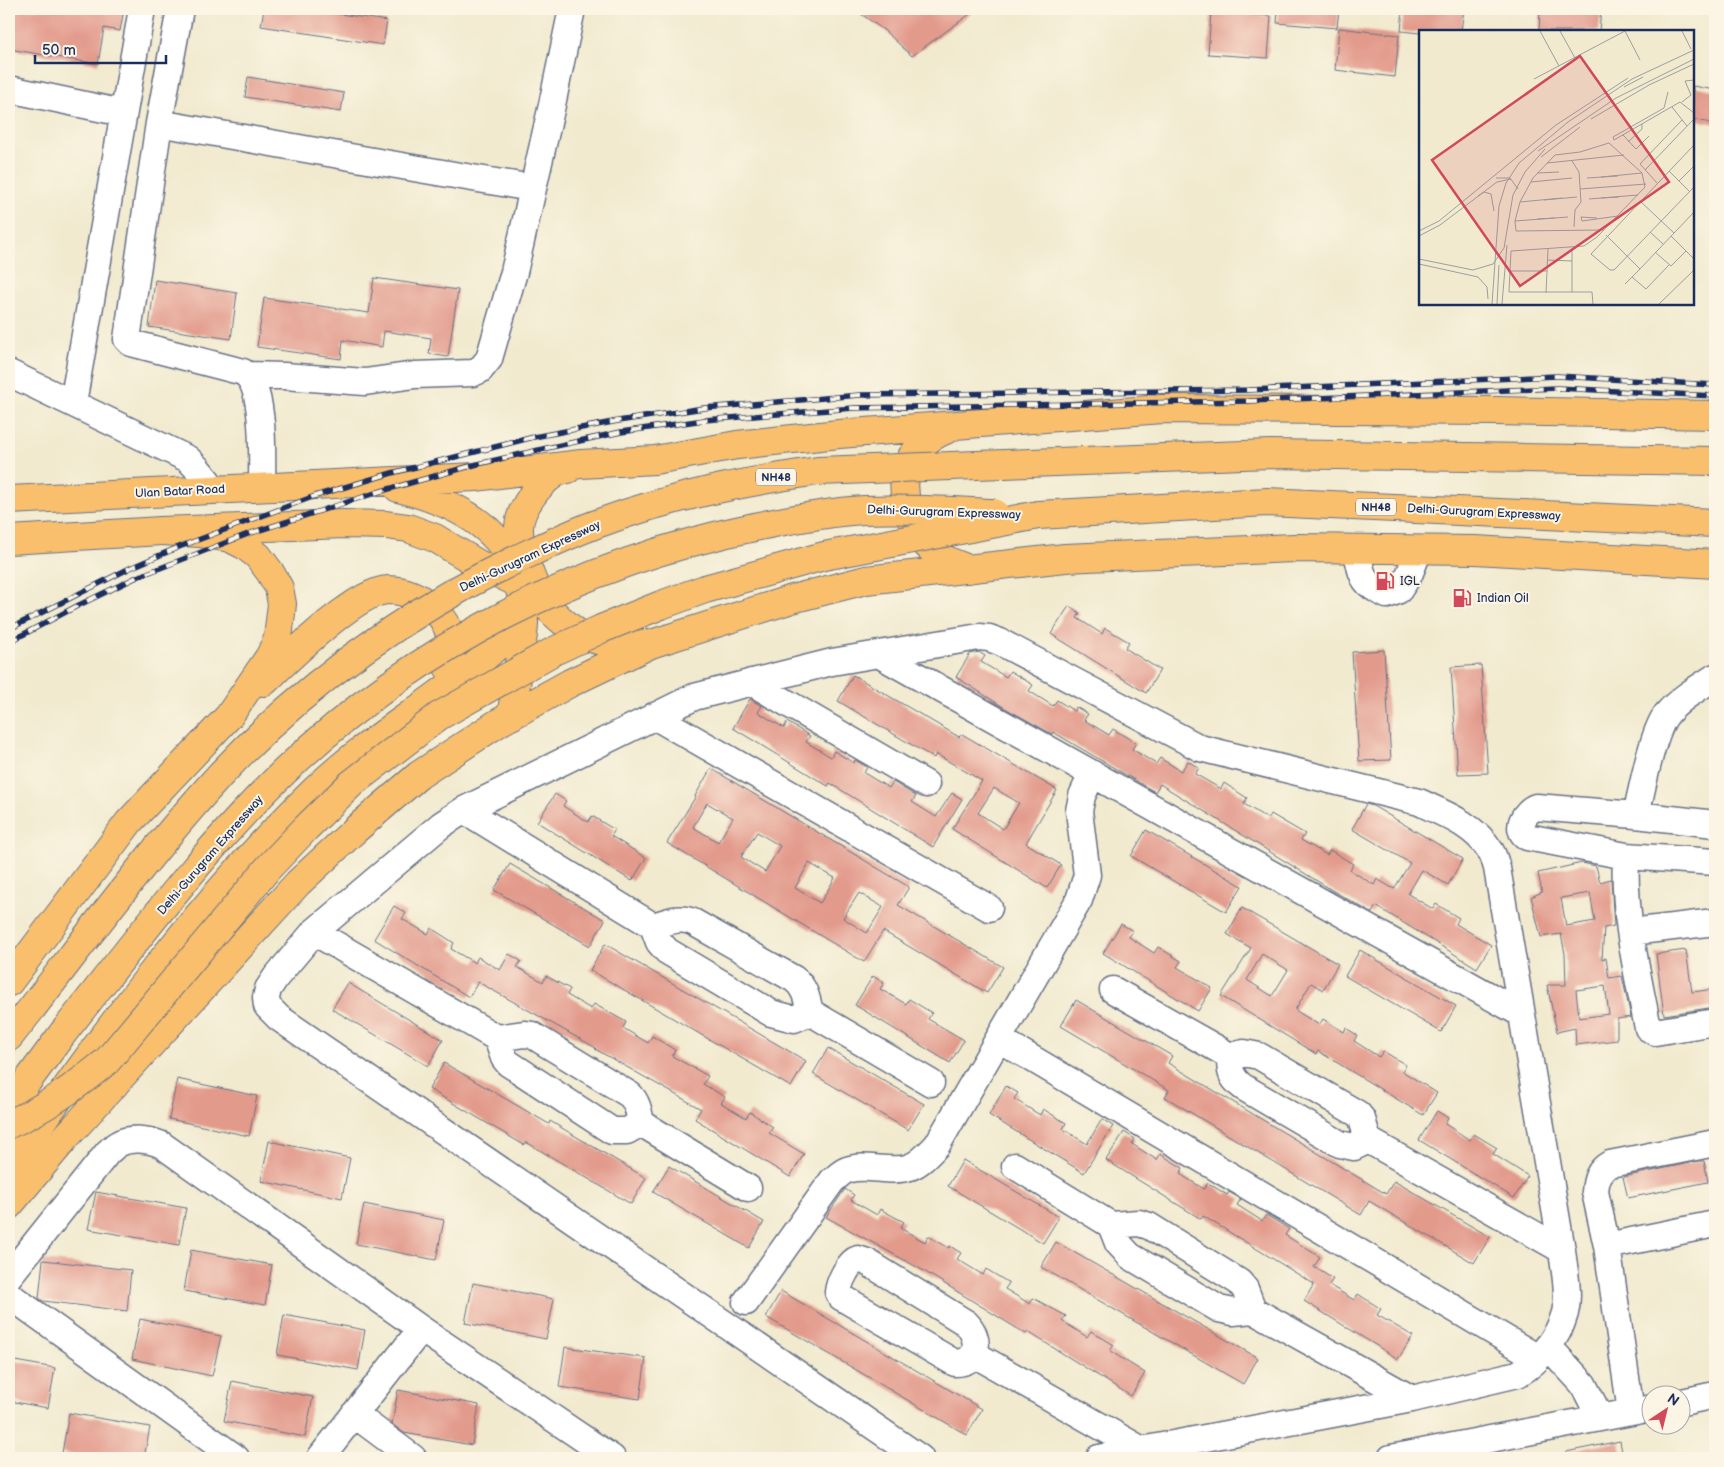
<svg xmlns="http://www.w3.org/2000/svg" width="1724" height="1467" viewBox="0 0 1724 1467" font-family="'Balsamiq Sans',sans-serif">
<style>
.building{fill:#e29a8b;fill-rule:evenodd}
.lines{fill:none;stroke-linecap:round;stroke-linejoin:round}
.minor-casing{stroke:#667086;stroke-width:29}
.major-casing{stroke:#667086;stroke-width:30}
.highway-casing{stroke:#667086;stroke-width:30}
.minor{stroke:#fff;stroke-width:26}
.major{stroke:#f9bf6d;stroke-width:28}
.highway{stroke:#f9bf6d;stroke-width:28}
.rail-casing{stroke:#1b2f5e;stroke-width:5.5}
.rail{stroke:#fcf5e5;stroke-width:4;stroke-dasharray:11;stroke-linecap:butt}
.highway-bridge-casing{stroke:#667086;stroke-width:30;stroke-linecap:butt}
.highway-bridge{stroke:#f9bf6d;stroke-width:28}
.labels{text-anchor:middle;stroke-width:4;stroke-linejoin:round;paint-order:stroke}
.shield{fill:#fcf5e5;stroke:#5e6a86;stroke-width:1}
.shield-label{font-size:11px;font-weight:bold;fill:#1b2f5e}
.street-label{font-size:12px;fill:#1b2f5e;stroke:#fcf5e5}
.poi-label{font-size:12px;fill:#1b2f5e;stroke:#fcf5e5;text-anchor:start}
.inset-road{fill:none;stroke:#9b9fa2;stroke-width:1}
.view{fill:#d1495b;fill-opacity:0.15;stroke:#d1495b;stroke-width:2.5}
.inset-edge{fill:none;stroke:#1b2f5e;stroke-width:2.5}
</style>
<rect width="100%" height="100%" fill="#fcf5e5"/>
<filter id="ink" filterUnits="userSpaceOnUse"><feTurbulence type="fractalNoise" baseFrequency=".02" numOctaves="2"/><feDisplacementMap in="SourceGraphic" scale="10" xChannelSelector="R" yChannelSelector="G"/><feConvolveMatrix kernelMatrix="1 2 1 2 8 2 1 2 1" color-interpolation-filters="sRGB"/></filter>
<filter id="wash" filterUnits="userSpaceOnUse"><feTurbulence type="fractalNoise" baseFrequency=".0096" numOctaves="4" result="noise"/><feDisplacementMap in="SourceGraphic" scale="20" xChannelSelector="R" yChannelSelector="G"/><feGaussianBlur stdDeviation="1.12" result="paint"/><feColorMatrix in="noise" values="0 0 0 0 0 0 0 0 0 0 0 0 0 0 0 0 0 1.4 0 .05"/><feComposite in="paint" operator="in"/></filter>
<g filter="url(#wash)">
<rect width="100%" height="100%" fill="#f1eacf"/>
<g id="blocks">
<path class="building" d="M9,9H124L120,31L104,28L98,64L9,49Z
M264,9H307L387,21L383,45L261,26Z
M854,9H977L912,56L885,31Z
M1278,9H1339L1337,28L1277,23Z
M1403,9H1464L1461,31H1420V33L1401,31Z
M1540,9H1601L1599,31H1539Z
M1211,12L1271,16L1268,58L1208,54Z
M1339,28L1399,35L1395,77L1335,70Z
M248,77L344,93L341,112L245,97Z
M1693,86L1715,90V124L1693,119Z
M374,278L458,290L448,357L429,354L431,338L384,331L382,347L343,340L341,359L257,347L264,298L369,313Z
M155,280L237,293L231,339L149,327Z
M1069,606L1080,613L1077,618L1102,634L1105,628L1129,642L1125,648L1160,670L1146,693L1051,634Z
M1384,650L1391,760L1359,761L1352,652Z
M979,652L985,656L981,662L1006,677L1010,671L1033,685L1029,691L1053,706L1057,700L1074,711L1076,707L1088,714L1084,720L1109,735L1113,729L1136,743L1132,749L1156,764L1160,758L1181,771L1188,761L1199,768L1195,774L1221,789L1224,783L1247,798L1244,804L1268,819L1271,814L1305,834L1301,840L1327,855L1330,850L1353,864L1350,870L1374,885L1377,879L1394,889L1410,863L1352,829L1366,804L1373,806L1463,859L1448,885L1422,870L1408,894L1433,909L1436,904L1459,918L1456,924L1491,945L1477,968L1376,906L1372,913L1335,892L1160,784L1155,792L1053,732L1052,734L1005,708L956,677L970,654Z
M1481,665L1488,773L1458,774L1451,667Z
M853,675L959,737L962,734L1057,790L1026,843L1061,865L1047,888L952,829L982,781L936,754L934,758L838,701ZM994,788L1019,803L1003,829L978,813Z
M750,699L762,706L758,712L784,728L787,722L810,736L806,742L831,757L834,751L854,763L855,760L867,767L864,773L889,788L893,782L916,796L912,802L936,817L952,793L962,799L933,847L830,783L828,786L733,728Z
M712,769L909,887L898,905L1003,967L987,993L883,931L864,962L667,843L696,796H695L710,770ZM707,803L733,818L718,842L693,827ZM757,832L780,846L765,872L741,857ZM809,863L835,878L820,903L795,888ZM859,893L883,907L867,933L843,918Z
M555,794L566,801L563,806L588,822L592,816L615,830L611,836L646,858L632,881L537,822Z
M1146,830L1242,886L1226,912L1131,856Z
M1582,863L1596,866L1600,882L1611,879L1614,926L1604,928L1602,959L1606,958L1609,978L1622,976L1631,1017L1617,1019V1040L1576,1045L1575,1028L1557,1032L1547,985H1566L1565,954L1561,934L1541,937L1531,897L1542,892L1538,873ZM1590,893L1595,921L1566,926L1561,898ZM1605,986L1609,1014L1579,1018L1576,990Z
M510,864L605,920L590,946L494,890Z
M394,906L406,913L402,919L428,934L431,928L454,943L451,949L475,963L478,957L500,970L509,954L521,961L517,967L543,982L546,976L570,989L567,995L591,1009L594,1004L626,1022L623,1028L648,1043L652,1036L675,1050L672,1056L708,1076L703,1084L725,1097L721,1103L746,1118L750,1112L773,1127L769,1133L804,1154L790,1177L695,1119L701,1109L595,1049L596,1048L478,982L469,997L374,939Z
M1242,908L1338,964L1323,990L1311,983L1295,1010L1319,1025L1323,1019L1344,1032L1346,1028L1357,1035L1354,1041L1379,1057L1383,1051L1406,1065L1402,1071L1437,1093L1423,1115L1318,1051L1316,1054L1221,996L1251,948L1227,934ZM1262,954L1288,970L1272,996L1247,980Z
M1121,924L1133,931L1129,937L1154,953L1158,947L1181,961L1177,967L1212,988L1198,1011L1103,953Z
M605,944L806,1061L791,1087L590,970Z
M1360,950L1456,1006L1441,1032L1345,976Z
M1686,950L1692,992L1715,989V1007L1664,1015L1656,954Z
M873,976L884,983L880,989L906,1004L909,999L932,1013L928,1019L964,1040L950,1063L855,1005Z
M348,983L443,1040L428,1066L332,1009Z
M1076,1000L1172,1056L1168,1063L1386,1194L1394,1181L1490,1237L1474,1263L1369,1201L1361,1215L1165,1097L1169,1090L1061,1026Z
M828,1048L924,1104L908,1130L813,1074Z
M444,1063L549,1124L550,1121L646,1178L631,1204L526,1142L524,1145L429,1089Z
M177,1079L257,1096L249,1136L169,1119Z
M1006,1086L1018,1093L1014,1099L1040,1115L1043,1109L1066,1123L1063,1129L1087,1144L1102,1119L1113,1126L1084,1173L989,1115Z
M1437,1111L1448,1118L1445,1124L1470,1140L1474,1134L1497,1148L1493,1154L1528,1176L1514,1198L1419,1140Z
M1124,1132L1135,1139L1132,1144L1157,1160L1160,1154L1183,1168L1180,1174L1204,1189L1208,1183L1227,1195L1229,1192L1241,1199L1237,1205L1262,1221L1266,1215L1289,1229L1285,1235L1320,1257L1314,1267L1333,1279L1329,1285L1354,1300L1358,1294L1381,1309L1377,1315L1413,1336L1398,1359L1304,1301L1314,1284L1203,1216L1201,1219L1106,1160Z
M269,1141L350,1158L342,1198L261,1181Z
M963,1160L1059,1217L1043,1243L948,1186Z
M1699,1161H1704L1708,1182L1628,1198L1623,1177Z
M669,1166L764,1222L749,1248L653,1192Z
M845,1189L854,1195L851,1200L877,1215L880,1209L904,1222L900,1228L925,1242L928,1236L949,1248L950,1246L961,1253L957,1259L983,1275L986,1269L1009,1283L1005,1289L1030,1304L1033,1298L1066,1316L1062,1321L1087,1337L1091,1331L1114,1345L1110,1351L1145,1373L1131,1396L1028,1332L1026,1334L924,1271L826,1217Z
M96,1192L186,1208L179,1245L88,1229Z
M364,1204L444,1220L436,1260L356,1244Z
M1056,1242L1258,1358L1243,1384L1041,1267Z
M191,1250L272,1265L265,1305L184,1291Z
M43,1260L131,1270L127,1311L43,1301L39,1298Z
M473,1283L554,1299L546,1339L465,1323Z
M781,1291L982,1409L967,1435L766,1317Z
M284,1315L365,1330L358,1370L277,1355Z
M140,1319L221,1336L212,1376L132,1359Z
M565,1347L646,1358L640,1399L559,1387Z
M9,1360L55,1368L48,1408L9,1401Z
M232,1381L313,1397L305,1437L224,1421Z
M398,1390L479,1405L472,1445L404,1433L392,1424Z
M69,1413L150,1427L144,1458H91L62,1453Z
M1620,1441L1623,1458H1567L1566,1452Z"/>
</g>
</g>
<g filter="url(#ink)">
<use href="#blocks" fill-opacity="0" stroke="#667086" stroke-width="1"/>
<g class="lines">
<g class="minor-casing">
<path id="minor" d="M180,9L159,123L127,339L131,343L243,372C266,386 262,461 262,486
M9,89L123,113
M159,123C283,145 408,168 533,188
M9,373L188,459L197,468L215,490
M248,375L284,376L365,382L415,375L473,373L480,370L489,359L514,272L552,105L572,9
M73,403L142,9
M1356,549C1363,576 1360,583 1387,595L1399,590L1409,575L1419,550
M880,655L1520,1013
M751,682L926,784
M654,716L989,908
M464,810L653,926L659,942L667,951L771,1013L794,1019L810,1012
M1636,815C1642,790 1652,734 1666,715C1679,699 1698,688 1715,677
M1715,824L1636,815L1536,807C1525,811 1514,829 1527,837L1626,856L1715,862
M1626,856C1623,913 1637,972 1648,1028L1655,1032L1715,1022
M653,926C667,922 679,916 693,922L794,979C805,987 807,999 810,1012L931,1083
M314,932L497,1038L524,1034L532,1035L630,1095C638,1103 639,1113 641,1123L748,1188
M1631,932L1715,922
M1113,990L1230,1056L1244,1053L1259,1056L1358,1114L1362,1119L1368,1140L1562,1250
M497,1038L504,1058L508,1063L612,1131H627L641,1123
M999,1039L1538,1358
M1230,1056C1230,1071 1230,1077 1243,1087L1340,1144L1354,1147L1368,1140
M1015,1166L1111,1225L1118,1243L1130,1256L1219,1309L1233,1312L1253,1310L1412,1399
M1111,1225L1139,1223L1149,1226L1239,1282L1245,1289L1253,1310
M1607,1246L1715,1224
M858,1259L867,1262L966,1323C980,1337 981,1363 955,1363L841,1297L838,1292C839,1283 848,1262 858,1259Z
M9,1276L108,1152C111,1150 114,1146 118,1144C130,1137 149,1139 162,1145L421,1329L612,1458
M9,1295L236,1458
M746,1302L832,1181C837,1177 841,1172 847,1170C866,1163 889,1174 910,1167C921,1163 929,1153 937,1145L1079,900L1087,875L1079,811L1082,796L1092,774
M1548,1346L1583,1384L1600,1417
M974,1354L1142,1450
M1682,1402L1715,1395
M1631,1412L1607,1246L1595,1192C1596,1179 1599,1170 1610,1164L1715,1143
M354,1414L413,1458
M320,1458L421,1329
M920,1458L279,1018L267,1006L266,998L268,989L276,977L314,932L441,825L464,810L694,697L832,662L979,637L989,638L1000,642L1200,748L1419,802C1445,814 1474,825 1490,850C1494,855 1495,862 1497,868L1562,1250C1564,1270 1570,1293 1565,1313C1558,1338 1540,1361 1518,1374L1412,1399L1099,1458
M1391,1458L1652,1408"/>
</g>
<g class="major-casing">
<path id="major" d="M950,428C937,433 925,440 916,451C891,481 910,534 938,555C948,562 958,565 969,569
M568,469C563,470 558,471 554,474C538,485 520,508 519,527C518,546 533,587 544,603C547,608 572,630 578,633C599,643 622,646 645,644
M398,488C442,499 495,521 514,566C519,578 524,610 524,622C524,633 521,645 520,656C517,676 515,696 511,716
M9,500L475,477L581,464L655,460L737,445L839,434L1162,409L1496,411L1715,415
M9,540L161,531L344,524L386,525L408,528L435,538L480,565L518,583
M9,1205L66,1137L298,883L355,830L419,775L498,723L570,683L651,644L792,599L866,580L1065,558L1294,548L1475,550L1715,564"/>
</g>
<g class="highway-casing">
<path id="highway" d="M1038,515L1267,502L1715,523
M264,682C288,659 356,591 388,590C407,590 423,599 436,611C452,626 454,647 448,667
M9,982L129,822L229,716L270,656L278,638L282,604L279,588L270,572L258,556L244,545L230,538L200,533L161,531
M9,1037L32,1008
M114,1085L123,1033
M9,1106L63,1033
M9,1169C101,1037 198,903 314,791C360,746 415,714 465,674C485,658 504,639 524,621"/>
</g>
<use href="#minor" class="minor"/>
<use href="#major" class="major"/>
<use href="#highway" class="highway"/>
<g class="rail-casing">
<path id="rail" d="M9,629L130,568L179,547L315,496L392,473L534,437L618,421L704,408L860,395L1249,390L1557,376L1715,385
M9,642L79,605L137,577L248,534L323,510L378,492L474,465L547,448L621,432L704,420L854,408L1249,401L1557,388L1715,396"/>
</g>
<use href="#rail" class="rail"/>
<g class="highway-bridge-casing">
<path id="highway-bridge" d="M32,1008C94,928 154,847 222,773C310,679 417,605 534,551C556,541 579,530 602,522C672,496 745,482 818,471L1270,454L1715,461
M63,1033C133,945 204,849 285,771C416,646 582,562 759,526C793,519 829,512 864,510C907,508 950,511 994,513
M9,1124C45,1109 76,1086 107,1061L269,867L306,828L351,784L439,716L552,652L601,629L661,605L705,589L824,556L1038,515"/>
</g>
<use href="#highway-bridge" class="highway-bridge"/>
</g>
</g>
<defs>
<g id="fuel-bare" transform="scale(1.5)"><path d="M-5.5-6h7V0h2V4h1.3V-2.5L3-4.5l.8-.8L6-3V5H2.5V1h-1V6h-7ZM-4.2-4.7v3.2H.2V-4.7Z" fill="#d1495b" stroke="#fcf5e5" stroke-width="2.5" paint-order="stroke"/></g>
</defs>
<g fill-rule="evenodd">
<use href="#fuel-bare" x="1385" y="581"/>
<use href="#fuel-bare" x="1462" y="598"/>
</g>
<g class="labels">
<g class="shield">
<rect x="756" y="468.5" width="40" height="17" rx="4"/>
<rect x="1356" y="498.5" width="40" height="17" rx="4"/>
</g>
<g class="shield-label">
<text x="776" y="481">NH48</text>
<text x="1376" y="511">NH48</text>
</g>
<g class="street-label">
<text transform="translate(180 491) rotate(-3)" y="4">Ulan Batar Road</text>
<text transform="translate(944 512) rotate(2)" y="4">Delhi-Gurugram Expressway</text>
<text transform="translate(1484 512) rotate(3)" y="4">Delhi-Gurugram Expressway</text>
<text transform="translate(530 556) rotate(-25)" y="4">Delhi-Gurugram Expressway</text>
<text transform="translate(210 855) rotate(-49)" y="4">Delhi-Gurugram Expressway</text>
</g>
<g class="poi-label">
<text x="1400" y="585">IGL</text>
<text x="1477" y="602">Indian Oil</text>
</g>
</g>
<g transform="translate(1419 30)">
<rect width="275" height="275" fill="#f1eacf"/>
<path class="inset-road" d="M121,1L140,36M141,1L156,28M206,1L221,30M263,1L272,19M115,49L206,1M205,57L224,47M263,72L272,65L266,51L275,50M253,77L268,96M245,78L249,62M172,89L230,55L275,34M204,105L217,119L230,106M195,110L261,72L275,83M195,110L194,107L245,78M209,112L223,99V94M275,115L172,224L191,240H195L275,157M119,121L197,68L275,29M122,127L161,97M153,131L160,142L162,172L156,180L155,197M128,133L205,125M226,140L275,89M250,141L271,162M118,143L140,142M182,147L223,143M77,148H91L99,159M168,148L199,146M260,151L275,136M112,152L153,148M238,153L221,134L263,90M161,159L227,154M59,166L65,162L72,164L75,181M182,168L200,167M170,169L219,165M125,170L158,167M221,171L255,203M101,172L143,168M178,188L162,187L163,191L199,186M118,189L136,188M96,191L149,187M0,201L20,191L137,95L209,48M231,202L244,214M187,205L221,239L275,182M0,206L21,195L78,152L92,149M252,206L275,229M236,222L252,236L267,221M0,229L54,240L74,234L85,218L94,165L106,142L126,119M128,230L153,231M0,234L59,247L68,257L69,269M90,241H128M213,247L227,259L250,235M206,254L221,239M153,262V219M127,263L129,219M73,274L80,176L87,153L100,133L149,92L213,49L275,20M78,274L80,235M83,274L88,215M174,274L173,262H90L92,221L165,216L178,207L226,157L223,143L190,113L161,122L136,125L114,148L101,172L96,191L97,201L185,200M240,274L275,240"/>
<path class="view" d="M161,26L250,152L101,256L13,130Z"/>
<rect width="275" height="275" class="inset-edge"/>
</g>
<rect width="1724" height="1467" fill="none" stroke="#fcf5e5" stroke-width="30"/>
<g transform="translate(1666 1410) rotate(35)"><circle r="24" fill="#fcf5e5" stroke="#a2a6af"/>
<path d="M0-4L9 19L0 12L-9 19Z" fill="#d1495b"/>
<text y="-8" font-size="14" font-weight="bold" text-anchor="middle" fill="#1b2f5e">N</text>
</g>
<path d="M35 55v8h131v-8" fill="none" stroke="#1b2f5e" stroke-width="2.5"/>
<text x="42" y="55" font-size="15" fill="#1b2f5e" stroke="#fcf5e5" stroke-width="4" paint-order="stroke">50 m</text>
</svg>
